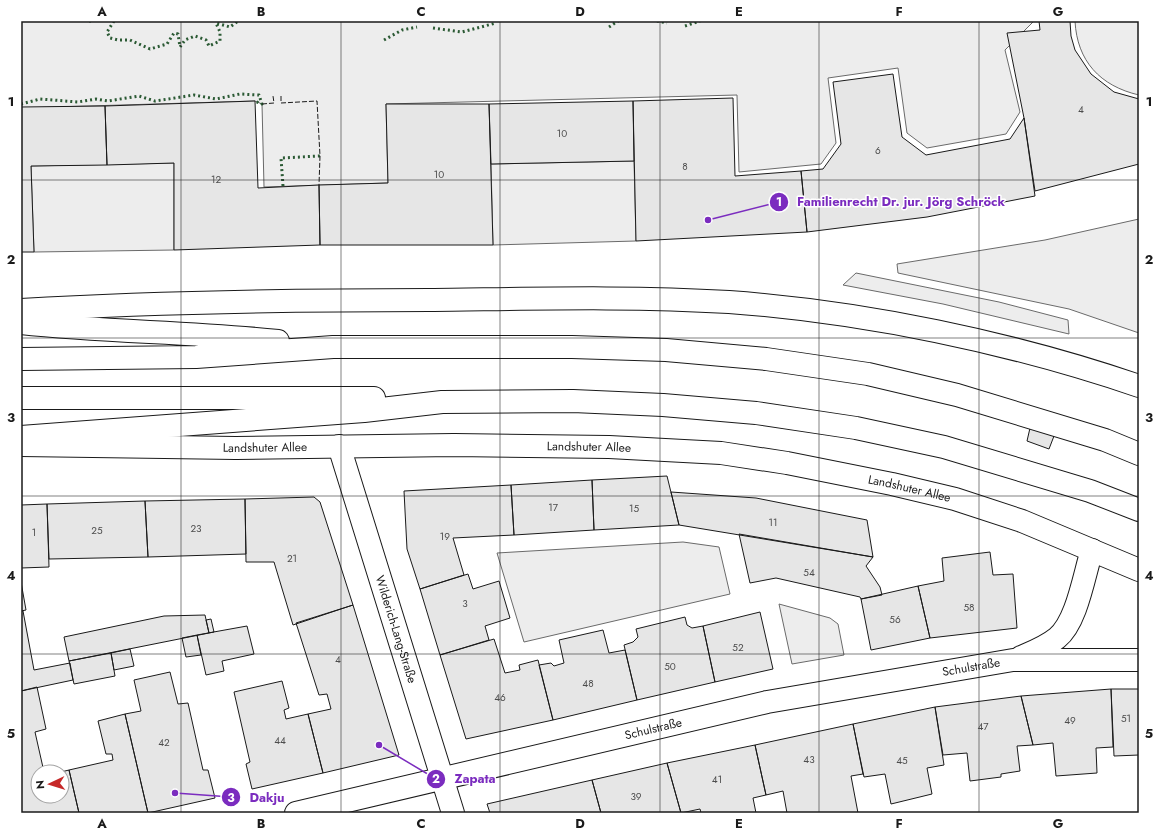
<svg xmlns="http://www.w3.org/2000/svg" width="1160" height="834" viewBox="0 0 1160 834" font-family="Jost,sans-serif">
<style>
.green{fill:#ededed;stroke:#6a6a6a}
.building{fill:#e6e6e6;stroke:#1a1a1a}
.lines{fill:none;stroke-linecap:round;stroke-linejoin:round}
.minor-casing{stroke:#1a1a1a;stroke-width:24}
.secondary-casing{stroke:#1a1a1a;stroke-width:24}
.trunk-casing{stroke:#1a1a1a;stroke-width:24}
.minor{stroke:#fff;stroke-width:22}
.secondary{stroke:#fff;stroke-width:22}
.trunk{stroke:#fff;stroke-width:22}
.hedge{stroke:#2b5a34;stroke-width:3;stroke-dasharray:2 3;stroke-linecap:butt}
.fence{stroke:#1a1a1a;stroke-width:1;stroke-dasharray:5 2;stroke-linecap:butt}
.grid{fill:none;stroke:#1a1a1a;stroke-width:1;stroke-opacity:0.55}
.labels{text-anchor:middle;stroke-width:3;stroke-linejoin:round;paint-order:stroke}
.number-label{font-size:10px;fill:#4d4d4d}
.street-label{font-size:12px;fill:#1a1a1a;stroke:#fff}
.leader{fill:none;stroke:#7b2cbf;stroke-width:1.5}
.callout-dot{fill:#7b2cbf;stroke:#fff;stroke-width:1.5}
.mark-label{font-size:12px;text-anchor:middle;font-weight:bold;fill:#fff}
.callout-label{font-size:13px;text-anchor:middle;font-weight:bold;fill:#7b2cbf;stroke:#fff;stroke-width:3;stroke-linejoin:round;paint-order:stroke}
.neatline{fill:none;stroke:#1a1a1a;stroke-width:1.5}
.grid-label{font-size:13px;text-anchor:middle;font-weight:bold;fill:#1a1a1a}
</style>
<rect width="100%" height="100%" fill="#fff"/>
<path class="green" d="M21,21H1034L1005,50L1020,112L1006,134L927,148L907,133L898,68L828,78L836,143L821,164L739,172L737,95L386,104L388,183L264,187L262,104L255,101L21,108Z
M1075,21H1139V95C1100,86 1077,61 1075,21Z
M634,161L636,241L493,245L491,164Z
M174,163V250L34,252L31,166Z
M1139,219V333L1069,309L898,273L897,264L1045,240Z
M856,273L999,302L1068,320L1069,334L943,304L843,285Z
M683,542L719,547L730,594L524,642L497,553Z
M779,604L830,618L838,624L844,655L792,664Z"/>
<path class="building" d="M1039,21H1070L1071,36L1075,50L1091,74L1114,92L1139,99V164L1035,191L1024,118L1007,33L1040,30Z
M893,74L902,137L926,155L1010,139L1024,118L1035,196L927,217L807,232L801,171L823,169L841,144L833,82Z
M733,98L735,176L801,171L807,232L636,241L633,101Z
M255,101L258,188L319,185L320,245L174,250V163L107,165L105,106Z
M633,101L634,161L491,164L489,104Z
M386,104H489L493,245H320L319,185L388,183Z
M105,106L107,165L31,166L34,252H21V107Z
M1030,428L1054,436L1049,449L1027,441Z
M667,476L679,525L594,530L592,480Z
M592,480L594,530L514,535L511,485Z
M511,485L514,535L453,538L464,575L420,589L407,549L404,491Z
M671,492L756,498L867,520L873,557L679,525Z
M314,497L320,502L353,605L293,625L274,562H246L245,499Z
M245,499L246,554L148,557L145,501Z
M145,501L148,557L49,559L47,504Z
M47,504L49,567L21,568V505Z
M739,534L873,557L866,566L880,587L882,595L861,599L860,597L776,578L750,583Z
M990,552L993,575L1013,574L1017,628L930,638L918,586L944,581L942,558Z
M468,574L473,589L499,581L510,618L485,626L489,640L440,655L420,589Z
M21,582L26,610L21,611Z
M918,586L930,638L871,650L861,599Z
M353,605L399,755L323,773L308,714L331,709L327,694L319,695L296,623Z
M21,611H23L34,670L70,663L73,680L21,691Z
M760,612L773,669L715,682L703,626Z
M205,615L209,633L69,661L64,637L164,616Z
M685,617L687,625L692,628L703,626L715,682L637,700L624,645L633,642L638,637L636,629Z
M211,619L214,632L209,633L206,620Z
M247,626L254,654L222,661L224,671L206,675L197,635Z
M603,630L609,653L625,650L637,700L553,720L539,665L551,663L554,666L564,663L559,640Z
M197,635L201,655L186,657L182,638Z
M494,639L505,673L520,670L519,665L538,660L553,720L466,739L440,655Z
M130,649L134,666L114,670L111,653Z
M111,653L115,676L74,684L69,661Z
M170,672L178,704L188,703L203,770H208L215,798L148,813L125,714L141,711L134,680Z
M282,681L289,708L284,710L286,719L308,714L323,773L252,789L246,764L250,762L234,692Z
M37,687L46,729L35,732L44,772H38V796H62V772H61L69,770L79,813H21V691Z
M1111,689H1139V755L1114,756Z
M1111,689L1113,747L1096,748L1097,773L1056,776L1053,743L1033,745L1021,696Z
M1021,696L1033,745L1017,746L1020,771L1001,774V777L970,781L967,753L943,755L935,707Z
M935,707L944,765L927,768L932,794L891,804L885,774L864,777L853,724Z
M125,714L148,813H79L69,770L113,760L112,754H106L98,721Z
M853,724L863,774L851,776L858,813H787L783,791L766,795L755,745Z
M755,745L766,795L753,798L756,813H701L700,809L681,813L667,763Z
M667,763L681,813H601L592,780Z
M592,780L601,813H490L487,804Z"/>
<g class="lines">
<g class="minor-casing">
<g id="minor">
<path id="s1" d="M339,446L453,813"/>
<path d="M1021,657C1033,652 1046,647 1057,638C1077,622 1084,575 1092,550"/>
<path id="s2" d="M296,813L767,702L1013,660H1139"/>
</g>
</g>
<g class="secondary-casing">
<g id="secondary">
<path d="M21,310C157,302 293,300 429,300C529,299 629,296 729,302C865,312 1010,342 1139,386"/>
<path id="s3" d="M21,445L236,448L454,445L609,447L721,453L787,463L892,484L955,499L1022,521L1139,570"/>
</g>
</g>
<g class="trunk-casing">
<path id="trunk" d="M21,323C107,332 193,332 278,341
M21,359L196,357L333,347H572L666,350L766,359L868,374L957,395L1105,440L1139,454
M21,398H374
M21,437L364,411L442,402L573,401L663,405L756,413L856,428L944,447L1090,491L1139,510"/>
</g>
<use href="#minor" class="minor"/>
<use href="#secondary" class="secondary"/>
<use href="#trunk" class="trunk"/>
<path class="hedge" d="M89,21H93
M114,21L107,32L110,38L118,40H130L150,49L167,44L174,33L178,34L180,47L185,40L195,36L206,40L209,46L220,41V32L216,23L230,27L238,21
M657,21L667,23
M685,26L700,21
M609,27L618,21
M433,28L462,32L496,23
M384,40L402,30L417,27
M21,104L40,99L78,102L96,99L108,101L139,96L155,101L194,95L216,99L240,94L259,95L262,104L254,101
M283,186L281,158L320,156"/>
<path class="fence" d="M281,96V103L317,101L320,156L319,185
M262,104L274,103L273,96"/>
</g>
<path class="grid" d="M181,21V813M341,21V813M500,21V813M660,21V813M819,21V813M979,21V813M21,180H1139M21,338H1139M21,496H1139M21,654H1139"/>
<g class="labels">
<g class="number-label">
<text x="1081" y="113">4</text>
<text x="562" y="137">10</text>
<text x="878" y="154">6</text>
<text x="685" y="170">8</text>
<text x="439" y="178">10</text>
<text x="216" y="183">12</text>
<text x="553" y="511">17</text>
<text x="634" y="512">15</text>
<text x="773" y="526">11</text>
<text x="196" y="532">23</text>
<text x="97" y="534">25</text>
<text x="34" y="536">1</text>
<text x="445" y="540">19</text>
<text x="292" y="562">21</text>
<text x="809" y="576">54</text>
<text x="465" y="607">3</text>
<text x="969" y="611">58</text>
<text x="895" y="623">56</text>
<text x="738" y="651">52</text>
<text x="338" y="663">4</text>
<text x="670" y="670">50</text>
<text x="588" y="687">48</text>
<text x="500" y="701">46</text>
<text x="1126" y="722">51</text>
<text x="1070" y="724">49</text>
<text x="983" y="730">47</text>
<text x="280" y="744">44</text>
<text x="164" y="746">42</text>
<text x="809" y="763">43</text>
<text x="902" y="764">45</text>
<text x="717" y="783">41</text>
<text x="636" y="800">39</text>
</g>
<g class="street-label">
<text dy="4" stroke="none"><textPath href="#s3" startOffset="244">Landshuter Allee</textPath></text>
<text dy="4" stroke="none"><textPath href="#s3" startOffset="568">Landshuter Allee</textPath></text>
<text dy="4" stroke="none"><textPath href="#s3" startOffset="892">Landshuter Allee</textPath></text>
<text dy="4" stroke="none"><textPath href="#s1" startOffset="192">Wilderich-Lang-Straße</textPath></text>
<text dy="4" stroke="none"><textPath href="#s2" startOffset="691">Schulstraße</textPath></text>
<text dy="4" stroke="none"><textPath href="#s2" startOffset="367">Schulstraße</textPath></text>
</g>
</g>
<path class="leader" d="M708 220L779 202M379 745L436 779M175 793L231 797"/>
<g class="callout-dot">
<circle cx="708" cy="220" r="4"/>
<circle cx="379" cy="745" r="4"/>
<circle cx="175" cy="793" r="4"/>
<circle cx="779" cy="202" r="10"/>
<circle cx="436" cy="779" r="10"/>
<circle cx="231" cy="797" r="10"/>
</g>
<g class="mark-label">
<text x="779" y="206">1</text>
<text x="436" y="783">2</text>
<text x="231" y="802">3</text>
</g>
<g class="callout-label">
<text x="901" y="206">Familienrecht Dr. jur. Jörg Schröck</text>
<text x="475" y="783">Zapata</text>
<text x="267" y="802">Dakju</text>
</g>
<rect width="1160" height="834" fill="none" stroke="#ffffff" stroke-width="44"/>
<g transform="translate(50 784) rotate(266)"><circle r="19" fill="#ffffff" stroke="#a3a3a3"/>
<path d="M0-3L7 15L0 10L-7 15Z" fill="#c62828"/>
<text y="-6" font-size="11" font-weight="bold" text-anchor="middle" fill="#1a1a1a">N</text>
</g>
<rect x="22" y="22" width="1116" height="790" class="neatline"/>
<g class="grid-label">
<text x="102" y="16">A</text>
<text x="261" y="16">B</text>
<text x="421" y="16">C</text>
<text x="580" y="16">D</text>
<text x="739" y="16">E</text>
<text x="899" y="16">F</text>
<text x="1058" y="16">G</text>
<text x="11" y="106">1</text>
<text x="1149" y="106">1</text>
<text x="11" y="264">2</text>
<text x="1149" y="264">2</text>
<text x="11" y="422">3</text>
<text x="1149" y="422">3</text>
<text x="11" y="580">4</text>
<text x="1149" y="580">4</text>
<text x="11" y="738">5</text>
<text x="1149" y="738">5</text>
<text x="102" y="828">A</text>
<text x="261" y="828">B</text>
<text x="421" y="828">C</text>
<text x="580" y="828">D</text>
<text x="739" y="828">E</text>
<text x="899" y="828">F</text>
<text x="1058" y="828">G</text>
</g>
</svg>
